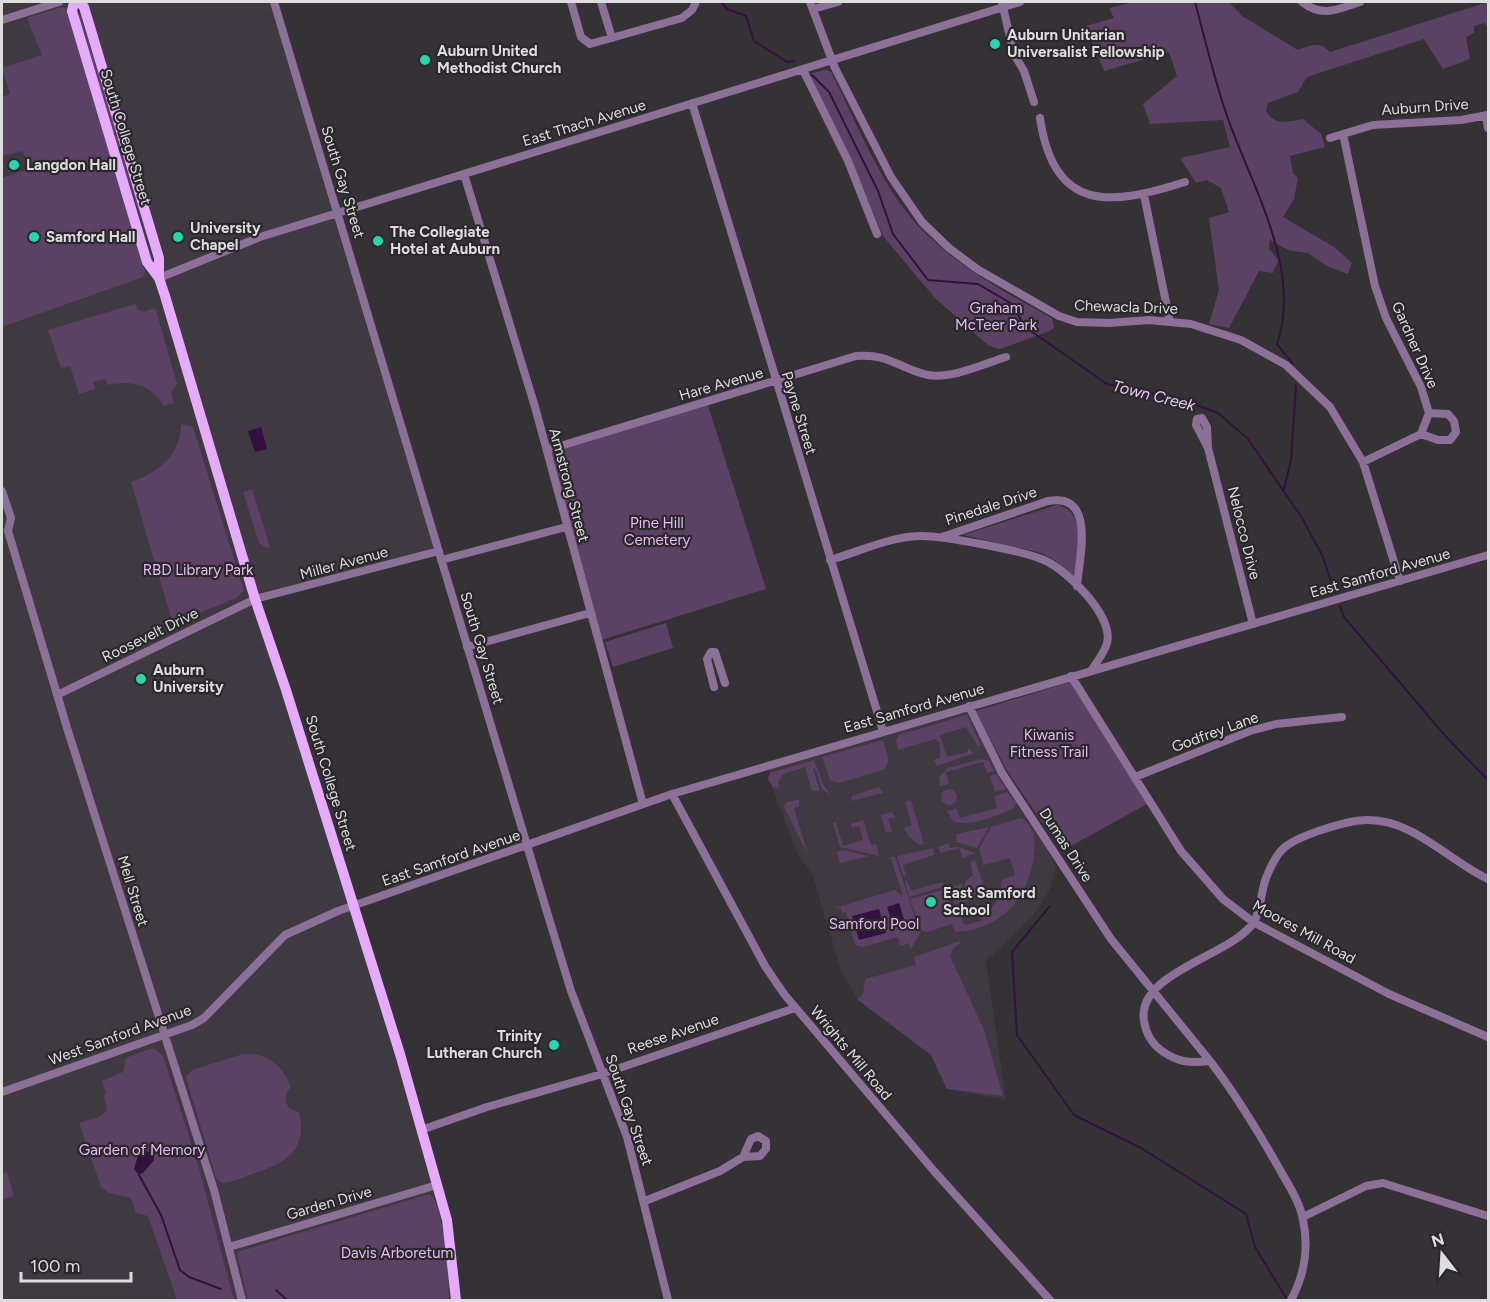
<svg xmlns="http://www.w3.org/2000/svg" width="1490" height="1302" viewBox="0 0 1490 1302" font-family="Figtree,sans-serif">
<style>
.built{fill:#3f3941}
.green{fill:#5b4265}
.water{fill:#33103f}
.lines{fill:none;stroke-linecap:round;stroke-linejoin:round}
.stream{stroke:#33103f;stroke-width:2}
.minor{stroke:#8c7098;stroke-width:8}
.major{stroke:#e6abfd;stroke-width:10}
.poi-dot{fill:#28d5ad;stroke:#2a282b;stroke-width:2}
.labels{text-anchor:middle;stroke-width:4.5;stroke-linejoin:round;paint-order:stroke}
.poi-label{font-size:15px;font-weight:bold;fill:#dddcde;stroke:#2a282b;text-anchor:start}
.street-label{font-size:15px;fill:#dddcde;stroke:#2a282b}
.park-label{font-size:15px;fill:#e6baf8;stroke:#2a282b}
.water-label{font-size:16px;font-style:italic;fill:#eac8f7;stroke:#2a282b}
</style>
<rect width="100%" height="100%" fill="#343235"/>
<path class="built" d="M2,2H274L439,551L256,599L437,1185L456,1300H2Z
M969,711L990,759L1006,787L1041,835L1056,866L1049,891L1033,916L986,961L1006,1100L947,1089L931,1055L858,1000L841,971L812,874L798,855L768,777L771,769Z"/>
<path class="green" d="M1134,2H1229L1242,16L1298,50C1310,45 1320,41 1330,52L1488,2V27L1484,23L1474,26V33L1466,37L1470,59L1443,69L1424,39L1307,77L1298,92L1268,103L1266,111C1275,126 1287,122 1303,119L1321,134L1325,147L1290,156L1293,173L1298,178L1294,199L1283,217L1334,247L1352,263L1348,274L1327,266L1308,253L1288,250L1270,240L1269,249L1278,260L1273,273L1259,271L1229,328L1209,324L1219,290L1209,218L1229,212L1221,188L1207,180L1196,183L1180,158L1230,147L1223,120L1150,124L1143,104L1177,76L1169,52L1104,71L1086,26L1114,18L1109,8Z
M62,7L68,9L145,272L143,277L2,327V178L28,169L23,151L2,156V97L10,94L2,68L42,55L27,18Z
M80,14L117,133L113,132L78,15Z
M826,70L831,72C858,125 881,188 923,231C959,267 1007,294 1052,318L1054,327L1050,331L1000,349L989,346L935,298L883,236L860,181L810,80L812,73Z
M114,136H118L154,253H152Z
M135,304L138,310L144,312L153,308L156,310L177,384L171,392L174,403L164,406C151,384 131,380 108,385L105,379L93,382L95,389L79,394L70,366L61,368L48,330Z
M707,402L766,589L598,641L547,450Z
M181,424L193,427L244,591L236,598L173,624L131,482C159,472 180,456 181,424Z
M252,489L270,547L267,548L259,543L243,492Z
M1057,505C1090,512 1076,556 1074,580L1055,560L1042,553L963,535Z
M666,623L673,648L613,667L605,642Z
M1070,682L1147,804L1062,851L1006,769L976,711Z
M967,715L980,743L979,748L966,727L940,735L947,757L968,752V748L974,753L937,766L934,760L940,758V742L935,739L898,750L896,740L899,735Z
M883,740L889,760L885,769L840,783L830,780L822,757Z
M981,759L989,761L994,771L987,773L983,762L946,772L949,784L940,786L939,777L948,768Z
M814,760L824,786L831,795L822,789L815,768L813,769L820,791H812L805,767L784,774L778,782L779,789L773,787L768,779L770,773Z
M996,774L1006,789L995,792L990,776Z
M879,787L883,793L851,801L852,796Z
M941 797a8 8 0 1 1 16 0a8 8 0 1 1-16 0Z
M1007,792L1016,803L1014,808C999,815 969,828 953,821L947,811L956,808L960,818L997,808L994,796Z
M799,799V806L794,808L808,855L784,807L785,803Z
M911,800L924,844L919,845L908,836L904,828L912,825L905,802Z
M894,811L892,813L896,817L888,819L892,831L886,833L881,815Z
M1021,818C1048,832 1029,889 1013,906C997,923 977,931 955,932L952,924L927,932L921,930L910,899L946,889L951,907L959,909L964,925L982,921L981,917C998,903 999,901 1002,880L1015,875L1010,858L984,865L979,849L991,827Z
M863,820L871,845L876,844L879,856L840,847L833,823L836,822L843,846L863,840L859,826L852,828L851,824Z
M989,827L977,848L956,842L957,834Z
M949,843L950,848L958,847L975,853L963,858L959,848L941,853L938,847Z
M933,848L934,855L903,865L906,875L903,876L897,856Z
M844,850L869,856L840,863L837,852Z
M895,856L920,933L911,949L909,943L900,946L898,937L863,947L855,945L846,912L843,913L844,919L841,908H835L895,890L903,896L891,859L887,858Z
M975,860L983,883L975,899L955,905L949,888L962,884V889L965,891V882L973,875L970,862Z
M907,880L911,891L942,882L945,886L909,897L905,881Z
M963,940L953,949L950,956L984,1030L1003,1096L947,1089L931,1055L857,999L863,994L865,979L916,965L914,957Z
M149,1049H155L163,1056L198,1165L234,1300H177L148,1216L136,1213L131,1198L109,1193L101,1187L79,1123L99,1117L107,1111L104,1096L106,1094L102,1081L123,1072L126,1058Z
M243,1054C268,1053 282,1065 291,1087C281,1097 285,1110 299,1112C308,1150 286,1163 255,1173C244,1177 233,1182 222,1183L216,1178L186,1077L192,1070Z
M7,1172L14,1196L2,1200V1174Z
M429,1194C444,1201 449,1282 449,1300H248L237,1254L240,1251Z"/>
<path class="water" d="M261,427L267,449L255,452L248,431Z
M899,903L904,919L892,922L887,907Z
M879,909L886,933L859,940L852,916Z
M147,1151L154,1155V1160L143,1173L139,1175L134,1169L139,1152Z"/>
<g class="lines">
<path class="stream" d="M721,2L727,9L746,16L754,41L787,62L794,61
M1195,2C1205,39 1214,79 1227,116C1251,185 1303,270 1277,344L1293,364
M812,75L829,92L878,191L893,234L928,280L978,284L1012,304L1025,327L1107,384L1181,399L1218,413L1248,439L1302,518L1322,555L1335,593
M1284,489L1291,460L1296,385
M1340,606L1344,617L1448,739L1488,780
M1050,906L1012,952L1017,1035L1074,1115L1141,1148L1246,1214L1255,1247L1286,1298
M139,1175L161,1215L180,1270L189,1277L221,1289
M276,1290L287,1300"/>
<path class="minor" d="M274,2L547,912L571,991L627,1137L668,1300
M571,2L581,37L590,44L682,18L692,10L696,2
M601,2L612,38
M810,2L835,68L891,177L922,222L949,248L977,269L1059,316L1077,322L1109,323L1149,320L1191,324L1241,340L1286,365L1330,407L1363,462L1400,581
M1302,2C1323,18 1338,9 1360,2
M1002,3L1014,54L1024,71L1034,102
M813,9L838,2
M2,20L59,2
M803,70L848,161L877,234
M692,103L883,731
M1486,116L1488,128
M1040,118C1054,213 1110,206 1185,182
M1343,134L1375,286L1386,318L1421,387L1429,413L1421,434L1363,462
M1330,138L1373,125L1461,120L1488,115
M464,174L535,407L643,804
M1144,195L1170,322
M159,278L260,237L1020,2
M1202,418L1207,427L1208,448L1196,425L1197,419Z
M1421,434L1438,440H1450L1456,432L1454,421L1448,414L1429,413
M1208,448L1253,624
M547,450L856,356C890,353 899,369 928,375C952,379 983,364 1006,357
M2,491L11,518L8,531L68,731L214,1190L242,1300
M942,537L1048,501C1097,492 1079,559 1077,586
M441,560L566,527
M830,560C858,552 889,537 919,536C942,535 1023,551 1044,560C1067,570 1114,616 1107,643C1105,652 1096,663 1091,671
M467,647L590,613
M1071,676L1181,851L1223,899L1253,922L1389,994L1488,1037
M714,687L707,659L711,652H715L725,683
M57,695L255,599L439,551
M969,706L1002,773L1111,939L1210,1061
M1135,777L1250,731L1276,724L1342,717
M672,794L765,966L784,994L934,1171L1050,1300
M2,1092L192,1025L204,1018L285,935L338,911L672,794L1488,555
M421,1130L487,1107L602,1074L795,1008
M758,1136L766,1141V1149L760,1156L743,1157L751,1139Z
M645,1201L720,1171L743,1157
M1303,1217L1366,1186L1383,1183L1488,1216
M229,1247L437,1185
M1291,1300C1304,1276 1309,1248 1303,1220C1300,1202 1289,1186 1280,1170C1258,1131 1237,1096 1210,1061C1190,1063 1179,1063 1162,1051C1152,1044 1146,1034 1144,1021C1136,972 1232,956 1254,922C1261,910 1261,891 1266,878C1270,868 1276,854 1285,847C1300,835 1348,820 1367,820C1413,819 1449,861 1488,879"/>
<path class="major" d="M74,2L72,11L147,262L159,278L165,296L255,599L286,690L400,1054L447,1220L456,1300
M79,2L84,7L159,258V278"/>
</g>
<g class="poi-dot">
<circle cx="995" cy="44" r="6"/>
<circle cx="425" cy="60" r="6"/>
<circle cx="14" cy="165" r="6"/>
<circle cx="34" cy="237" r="6"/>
<circle cx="178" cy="237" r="6"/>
<circle cx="378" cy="241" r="6"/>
<circle cx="141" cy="679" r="6"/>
<circle cx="931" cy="902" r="6"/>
<circle cx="554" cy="1045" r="6"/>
</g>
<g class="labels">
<g class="poi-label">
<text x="1007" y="40">Auburn Unitarian<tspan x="1007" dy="17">Universalist Fellowship</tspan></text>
<text x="437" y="56">Auburn United<tspan x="437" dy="17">Methodist Church</tspan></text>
<text x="26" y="170">Langdon Hall</text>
<text x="190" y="233">University<tspan x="190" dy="17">Chapel</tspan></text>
<text x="390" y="237">The Collegiate<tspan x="390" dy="17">Hotel at Auburn</tspan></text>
<text x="46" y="242">Samford Hall</text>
<text x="153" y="675">Auburn<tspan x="153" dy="17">University</tspan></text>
<text x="943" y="898">East Samford<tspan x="943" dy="17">School</tspan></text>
<text x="542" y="1041" text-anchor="end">Trinity<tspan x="542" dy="17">Lutheran Church</tspan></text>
</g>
<g class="street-label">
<text transform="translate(1425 107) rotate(-4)" y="5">Auburn Drive</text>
<text transform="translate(584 123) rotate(-17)" y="5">East Thach Avenue</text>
<text transform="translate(126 137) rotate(73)" y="5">South College Street</text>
<text transform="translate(343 182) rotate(73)" y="5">South Gay Street</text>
<text transform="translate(1126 307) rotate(2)" y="5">Chewacla Drive</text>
<text transform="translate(1415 345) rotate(66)" y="5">Gardner Drive</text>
<text transform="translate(721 384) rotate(-16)" y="5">Hare Avenue</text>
<text transform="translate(799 413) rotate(73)" y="5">Payne Street</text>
<text transform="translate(569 485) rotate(75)" y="5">Armstrong Street</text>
<text transform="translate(991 506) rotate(-18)" y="5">Pinedale Drive</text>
<text transform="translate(1244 533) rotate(76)" y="5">Nelocco Drive</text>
<text transform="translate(344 563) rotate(-15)" y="5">Miller Avenue</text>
<text transform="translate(1380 573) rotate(-16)" y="5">East Samford Avenue</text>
<text transform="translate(150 635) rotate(-26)" y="5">Roosevelt Drive</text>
<text transform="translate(482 648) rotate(73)" y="5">South Gay Street</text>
<text transform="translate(914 708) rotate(-16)" y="5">East Samford Avenue</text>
<text transform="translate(1215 732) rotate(-20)" y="5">Godfrey Lane</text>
<text transform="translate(331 783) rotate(73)" y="5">South College Street</text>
<text transform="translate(1066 845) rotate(57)" y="5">Dumas Drive</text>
<text transform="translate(451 858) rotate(-19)" y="5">East Samford Avenue</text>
<text transform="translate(133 891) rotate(73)" y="5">Mell Street</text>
<text transform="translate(1304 932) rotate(29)" y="5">Moores Mill Road</text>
<text transform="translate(673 1034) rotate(-19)" y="5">Reese Avenue</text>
<text transform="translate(120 1035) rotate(-20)" y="5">West Samford Avenue</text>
<text transform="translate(851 1053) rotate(50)" y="5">Wrights Mill Road</text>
<text transform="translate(629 1110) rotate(71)" y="5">South Gay Street</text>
<text transform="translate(329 1203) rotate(-16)" y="5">Garden Drive</text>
</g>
<g class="park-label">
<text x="996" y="313">Graham<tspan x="996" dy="17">McTeer Park</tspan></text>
<text x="657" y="528">Pine Hill<tspan x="657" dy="17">Cemetery</tspan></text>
<text x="198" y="575">RBD Library Park</text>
<text x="1049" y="740">Kiwanis<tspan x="1049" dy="17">Fitness Trail</tspan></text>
<text x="874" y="929">Samford Pool</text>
<text x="142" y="1155">Garden of Memory</text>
<text x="397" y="1258">Davis Arboretum</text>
</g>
<g class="water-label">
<text transform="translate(1154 395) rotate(14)" y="6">Town Creek</text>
</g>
</g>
<rect width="1490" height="1302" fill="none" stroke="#dddcde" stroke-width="6"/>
<g transform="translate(1442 1254) rotate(343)" stroke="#2a282b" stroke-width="4.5" paint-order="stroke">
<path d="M0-4.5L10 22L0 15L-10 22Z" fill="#dddcde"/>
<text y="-9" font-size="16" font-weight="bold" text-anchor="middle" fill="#dddcde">N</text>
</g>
<path d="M21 1272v9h110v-9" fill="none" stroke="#dddcde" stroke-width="3"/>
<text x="30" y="1272" font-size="18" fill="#dddcde" stroke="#2a282b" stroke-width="4.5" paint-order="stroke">100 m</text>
</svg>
